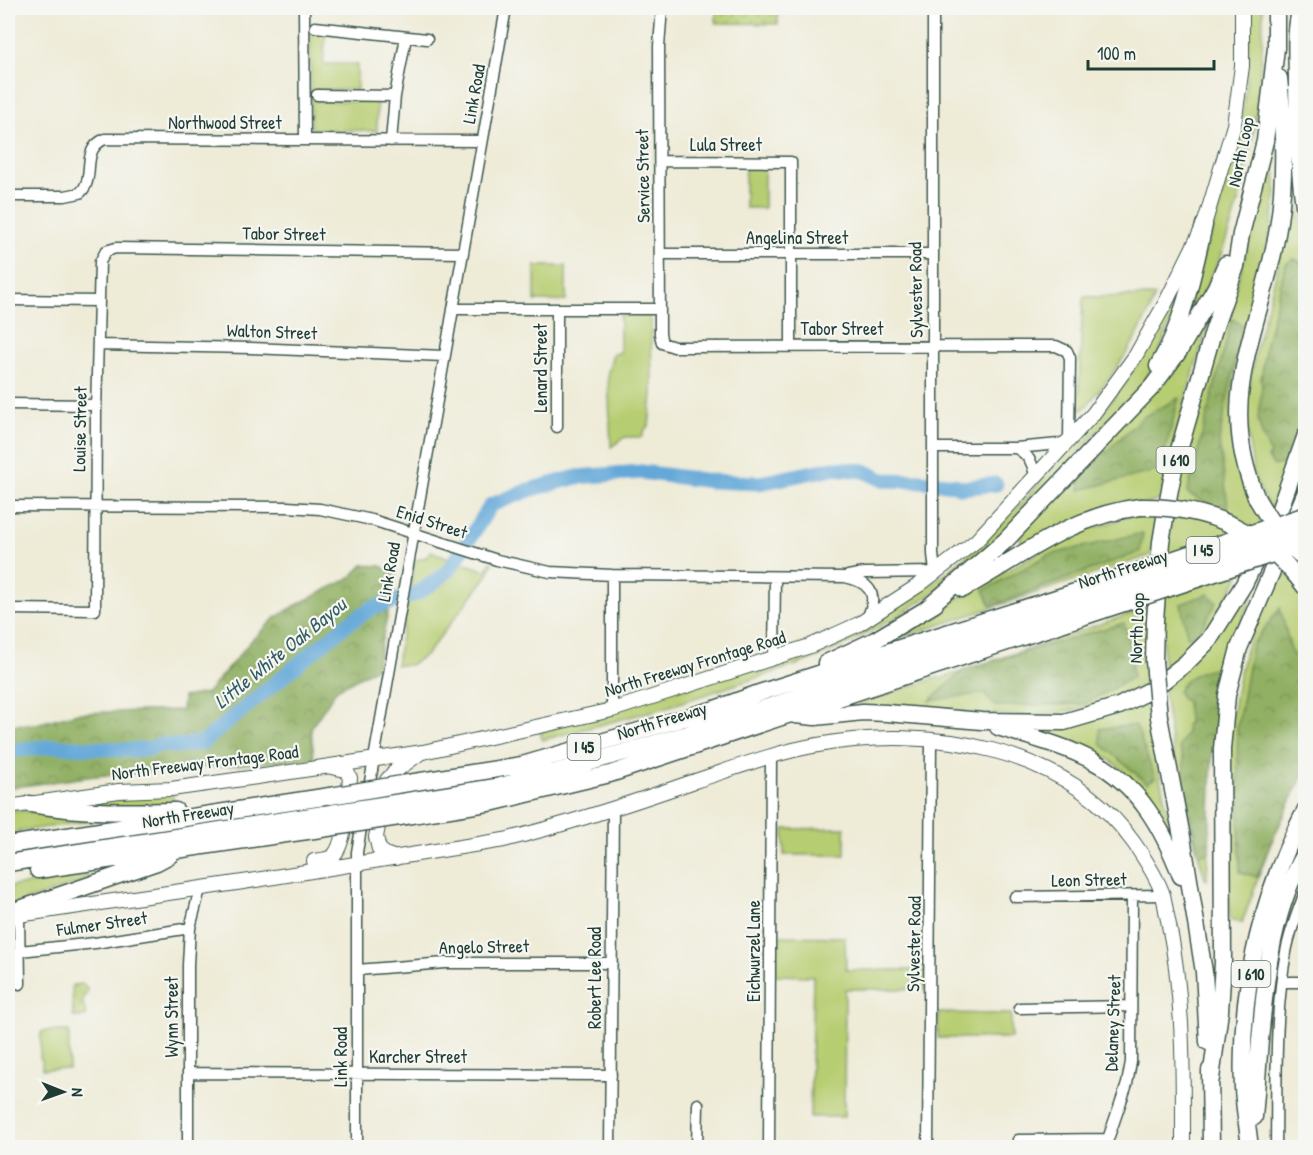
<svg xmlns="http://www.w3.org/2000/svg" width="1313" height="1155" viewBox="0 0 1313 1155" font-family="'Patrick Hand',sans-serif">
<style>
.grass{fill:#b7cd71;stroke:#6b8552;stroke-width:1.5}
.forest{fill:url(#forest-crowns);stroke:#58764c;stroke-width:1.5}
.park{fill:url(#park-dots);stroke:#6b8552;stroke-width:1.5}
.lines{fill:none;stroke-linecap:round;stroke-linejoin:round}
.river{stroke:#63a8d8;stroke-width:15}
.minor-casing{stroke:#3e574c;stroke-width:13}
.major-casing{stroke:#3e574c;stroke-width:16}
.highway-casing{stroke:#3e574c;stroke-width:19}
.minor{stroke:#fff;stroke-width:10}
.major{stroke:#fff;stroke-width:14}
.highway{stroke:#fff;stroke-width:16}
.highway-bridge-casing{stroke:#3e574c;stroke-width:19;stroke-linecap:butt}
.highway-bridge{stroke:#fff;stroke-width:16}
.labels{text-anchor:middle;stroke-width:4.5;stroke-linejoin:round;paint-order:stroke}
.shield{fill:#f6f6f2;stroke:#60746d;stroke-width:1.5}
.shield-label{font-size:16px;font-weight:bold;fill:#1f3d34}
.street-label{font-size:18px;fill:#1f3d34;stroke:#f6f6f2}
.water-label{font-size:20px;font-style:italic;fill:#335d65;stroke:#f6f6f2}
</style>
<defs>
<pattern id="forest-crowns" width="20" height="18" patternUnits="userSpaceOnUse" patternTransform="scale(1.5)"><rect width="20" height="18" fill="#91b063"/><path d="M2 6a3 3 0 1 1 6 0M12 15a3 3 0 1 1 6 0" fill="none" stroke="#769052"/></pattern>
<pattern id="park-dots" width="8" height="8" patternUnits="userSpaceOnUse" patternTransform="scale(1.5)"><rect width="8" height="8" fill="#b7cd71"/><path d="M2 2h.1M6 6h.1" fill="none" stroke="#94a85e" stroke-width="1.8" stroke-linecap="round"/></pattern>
</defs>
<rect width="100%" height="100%" fill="#f6f6f2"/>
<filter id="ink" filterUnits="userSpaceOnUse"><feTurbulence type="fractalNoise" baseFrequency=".0167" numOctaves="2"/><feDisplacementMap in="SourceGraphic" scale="12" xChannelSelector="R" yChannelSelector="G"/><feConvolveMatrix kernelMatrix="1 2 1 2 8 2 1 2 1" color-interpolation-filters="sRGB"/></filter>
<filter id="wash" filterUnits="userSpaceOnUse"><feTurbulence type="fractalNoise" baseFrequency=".008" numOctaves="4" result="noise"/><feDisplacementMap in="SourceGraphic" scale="24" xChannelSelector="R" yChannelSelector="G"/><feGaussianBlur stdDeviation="1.35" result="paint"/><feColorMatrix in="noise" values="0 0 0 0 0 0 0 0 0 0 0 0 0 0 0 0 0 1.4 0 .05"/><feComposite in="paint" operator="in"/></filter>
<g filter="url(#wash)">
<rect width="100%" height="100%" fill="#eeebd7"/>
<path class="grass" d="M1249,8H1263C1263,91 1250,178 1220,257C1210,283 1196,307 1183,331C1197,266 1223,205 1237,140C1247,96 1250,53 1249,8Z
M310,30L326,32L323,64H357V90H315V101H377V131L311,129Z
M1271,161C1291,189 1244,330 1236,368C1228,406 1229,444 1242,481C1247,495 1262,511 1260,526L1235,584L1201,638L1163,674V579L1173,506L1191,430L1256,222Z
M745,167H764V208H745Z
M1292,183H1295L1305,248V414L1292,461L1270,510L1254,477L1244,408L1257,345L1277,271Z
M535,266H566V301H535Z
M1185,274L1187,276C1177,303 1150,394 1123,403C1080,450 1038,500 992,544C935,597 870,638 799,664L664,708L542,740L540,732L875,620L940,578L988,537L1012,513L1108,406L1146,352Z
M1155,296C1140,339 1112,376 1083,410L1078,408L1083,297Z
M1210,311L1212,312L1183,407L1160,500L1024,544L1019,537Z
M620,315L647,316L651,319L652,394L649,426L646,428L642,437H625L611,447L608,372L613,354L620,353Z
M1157,512L1151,555L870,648L1038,553L1087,528L1097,527L1138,513Z
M430,551L486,571L491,562L493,563L487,576L426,655L410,665H396L415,561L428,556Z
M1280,566L1297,585L1305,602V771L1270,845L1242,923L1230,920C1229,834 1221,744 1243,660C1251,629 1268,596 1280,566Z
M1254,584V591L1233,645L1216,747L1212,750L1207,880L1205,879C1188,816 1170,754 1164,689L1251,585Z
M1147,608L1148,684L1088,708L1030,716L859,707L858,704L938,677L940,679Z
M1150,698V706L1146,710L1152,718L1160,778L1173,837C1159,818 1145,796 1129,777C1104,748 1061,738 1025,729Z
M173,794L174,802L170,804L118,807L63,802L110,796Z
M18,810L102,819L8,833V811Z
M845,828V855H784V829Z
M89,875L90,879L8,907V887Z
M775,936L845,937L846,970H927V989H845L844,1117H810L813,976L775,975Z
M938,1013L1011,1014V1038H938Z
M43,1031H69V1069H42V1059L40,1058L41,1033Z"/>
<path class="forest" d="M1293,259L1297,260L1305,266L1306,414L1292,461L1274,466L1268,458L1270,452L1262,435L1258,419L1262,386L1261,380L1266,344L1284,271L1286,264Z
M1232,319L1242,325L1219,440L1229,514L1187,493Z
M1179,398L1160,470L1080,490V476L1143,417Z
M1143,533L1140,552L991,606L984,590L1048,555Z
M363,565L381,566L396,576L376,668L337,689L311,728L314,759L95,776L8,788V725L36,724L78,713L182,710L183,697L207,693L251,641L276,617L302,602L350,578Z
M1208,594L1217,602L1194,640L1187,635L1181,604Z
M1280,608L1292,654L1305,661V771L1270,845L1257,877L1240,872L1237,729L1252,645Z
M1124,623L1130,645L1133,677L1085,704L995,706L983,693L930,701L965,669Z
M1211,669L1219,670L1216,747L1212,750L1209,853L1198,854L1184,781V760L1179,747L1187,732L1186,725L1188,723L1187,702L1181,698L1178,692C1184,679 1197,671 1211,669Z
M1136,725L1155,778L1147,783L1101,744L1100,729Z"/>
<path class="park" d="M716,8H778V24L716,23Z
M83,984L87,988V993C79,1002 84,1006 87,1015L85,1017H73L72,985Z"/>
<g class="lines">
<path class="river" d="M8,751L55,746L130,750L149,749L159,745L179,746L202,743L346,625L372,608L416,594L437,580L450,569L491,505L529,490L577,477L641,472L710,481L760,483L833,468L864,471L883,480L922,481L955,485L961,488L996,484"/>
</g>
</g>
<g filter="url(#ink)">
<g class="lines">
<g class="minor-casing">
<path id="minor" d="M304,8L305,140
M662,8L659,46L660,334L662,343L674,347L1056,346L1067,351L1070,358L1069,440L1059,444L1016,448H934
M315,27L427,39
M317,95L395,96
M391,141L395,96L406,37
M660,161L791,162V346
M8,196H65L80,193C97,178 79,150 105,139L482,141
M661,254H932
M8,300L99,301
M453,309H660
M557,309V427
M98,345L251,348L444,356
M8,404L96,405
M1016,448C1029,455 1033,463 1035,477
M8,506L287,507L320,509L372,520L497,560L550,572L612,575L845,577C870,582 879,594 867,618
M848,576L865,573L935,572L933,554V8
M8,609L95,610L96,412L100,262L106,251L116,248L462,253
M774,659L775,577
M612,710V575
M368,793L506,8
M1015,897L1163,895
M19,915L20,984
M20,951L95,943L190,928
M357,970L445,963H612
M1282,982H1306
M1019,1008L1131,1006
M188,1073L611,1075
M1018,1140L1108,1139
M188,1148V965L190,928L200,889
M357,1148V852L363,817
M610,1148L613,809
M697,1148L698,1104
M769,1148L771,755
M928,1148L931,740
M1107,1148L1108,1139L1127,1084L1131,1062L1132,896
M1276,1148C1277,1083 1274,1016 1286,952C1290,931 1298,910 1306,890"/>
</g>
<g class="major-casing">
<path id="major" d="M8,807L119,791L171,789L257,777L423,752L612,710L810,646L859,624L919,585L976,541L1093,414L1136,355L1165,304L1204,225L1234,125L1242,66V8
M396,858L385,854L379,849L376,837L387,780L394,772L420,753
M314,861C320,860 328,860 333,856C346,845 348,796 350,778L346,770L331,767
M18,915L243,882L504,840C569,824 632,803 695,781C735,768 776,752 818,745C929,725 1066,746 1134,843C1145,859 1157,877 1163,895C1165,903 1166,912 1168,920C1184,995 1183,1071 1183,1148"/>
</g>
<g class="highway-casing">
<path id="highway" d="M1301,8C1294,32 1297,57 1297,82C1298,128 1298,173 1306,218
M1158,366C1184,323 1193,273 1204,225
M1257,499C1213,397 1262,327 1278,228C1286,179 1284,127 1279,78
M963,589C1022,556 1070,516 1140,507
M925,610L1005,541L1152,387L1179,351L1216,287L1226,264
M1154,661L1155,620L1161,542L1169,494L1175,464L1213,332L1236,266L1241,234L1265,141L1276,48V8
M826,663L875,640L935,604
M795,715L815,717L863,712L887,713L982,721L1064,722L1119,706L1153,689L1186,663L1209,640L1244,584L1277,517L1306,435
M1159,717L1182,837L1204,972L1208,1042
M998,727C1029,737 1064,745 1093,761C1139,785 1163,829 1181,876
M402,784L522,765L715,709L762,692L1100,584
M401,802L496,787L556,772L684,735L1101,597
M30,804C79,813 126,812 176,811
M399,817L494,802L610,774L1103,610
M8,845L330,796
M8,863L324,814
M38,870L321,829
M8,913L157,862L170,855
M1210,1070L1211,1148
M1211,1079L1220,1011L1223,963L1222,749L1227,695L1239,648L1306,492
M1254,1117C1262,1032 1261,927 1306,852
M1250,1148C1248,1128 1244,1108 1243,1088C1239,989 1261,896 1306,809"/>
</g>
<use href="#minor" class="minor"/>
<use href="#major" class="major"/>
<use href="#highway" class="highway"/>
<g class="highway-bridge-casing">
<path id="highway-bridge" d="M1257,499C1270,521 1284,544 1306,559
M1140,507C1210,506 1264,531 1306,588
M1100,584L1306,515
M1101,597L1306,529
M1103,610L1306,543
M1154,661L1159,717
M330,796L402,784
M324,814L401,802
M321,829L399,817"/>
</g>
<use href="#highway-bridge" class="highway-bridge"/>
</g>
</g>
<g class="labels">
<g class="shield">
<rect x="1156.5" y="447" width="39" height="26" rx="4.5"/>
<rect x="1186.5" y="537" width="33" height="26" rx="4.5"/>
<rect x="567.5" y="734" width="33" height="26" rx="4.5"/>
<rect x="1231.5" y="961" width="39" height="26" rx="4.5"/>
</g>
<g class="shield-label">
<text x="1176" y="466">I 610</text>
<text x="1203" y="556">I 45</text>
<text x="584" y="753">I 45</text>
<text x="1251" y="980">I 610</text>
</g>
<g class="street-label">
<text transform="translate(474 94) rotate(-80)" y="6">Link Road</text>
<text x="225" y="129">Northwood Street</text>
<text x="726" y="151">Lula Street</text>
<text transform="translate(1241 152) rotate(-78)" y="6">North Loop</text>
<text transform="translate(643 176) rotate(-91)" y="6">Service Street</text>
<text transform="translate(284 234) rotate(1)" y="6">Tabor Street</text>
<text x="797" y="244">Angelina Street</text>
<text transform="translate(916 290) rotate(-91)" y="6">Sylvester Road</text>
<text x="842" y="335">Tabor Street</text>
<text transform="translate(272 332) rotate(2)" y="6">Walton Street</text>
<text transform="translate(541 368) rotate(-90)" y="6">Lenard Street</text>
<text transform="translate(80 429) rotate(-89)" y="6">Louise Street</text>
<text transform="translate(432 522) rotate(18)" y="6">Enid Street</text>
<text transform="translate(1123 569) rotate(-18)" y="6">North Freeway</text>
<text transform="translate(389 572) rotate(-80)" y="6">Link Road</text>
<text transform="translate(1137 628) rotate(-88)" y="6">North Loop</text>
<text transform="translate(695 664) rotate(-17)" y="6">North Freeway Frontage Road</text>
<text transform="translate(662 721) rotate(-17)" y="6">North Freeway</text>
<text transform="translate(205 763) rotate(-7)" y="6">North Freeway Frontage Road</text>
<text transform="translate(188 815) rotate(-9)" y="6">North Freeway</text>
<text transform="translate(1089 880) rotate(-1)" y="6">Leon Street</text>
<text transform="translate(102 924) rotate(-8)" y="6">Fulmer Street</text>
<text transform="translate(914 944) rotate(-89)" y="6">Sylvester Road</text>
<text transform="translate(484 947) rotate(-1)" y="6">Angelo Street</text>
<text transform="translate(754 951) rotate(-90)" y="6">Eichwurzel Lane</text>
<text transform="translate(595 978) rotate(-90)" y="6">Robert Lee Road</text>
<text transform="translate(172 1017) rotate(-90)" y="6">Wynn Street</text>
<text transform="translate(1113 1023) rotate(-88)" y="6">Delaney Street</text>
<text transform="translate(341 1057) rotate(-90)" y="6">Link Road</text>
<text x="418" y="1063">Karcher Street</text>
</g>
<g class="water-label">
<text transform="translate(280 653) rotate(-39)" y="7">Little White Oak Bayou</text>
</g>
</g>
<rect width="1313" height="1155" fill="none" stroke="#f6f6f2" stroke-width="30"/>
<g transform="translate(63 1092) rotate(91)" stroke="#f6f6f2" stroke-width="4.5" paint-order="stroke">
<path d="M0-4.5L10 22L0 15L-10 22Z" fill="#1f3d34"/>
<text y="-9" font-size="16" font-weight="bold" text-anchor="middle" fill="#1f3d34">N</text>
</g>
<path d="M1088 60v9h126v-9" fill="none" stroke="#1f3d34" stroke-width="3"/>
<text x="1097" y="60" font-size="18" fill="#1f3d34" stroke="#f6f6f2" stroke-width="4.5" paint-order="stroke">100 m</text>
</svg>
